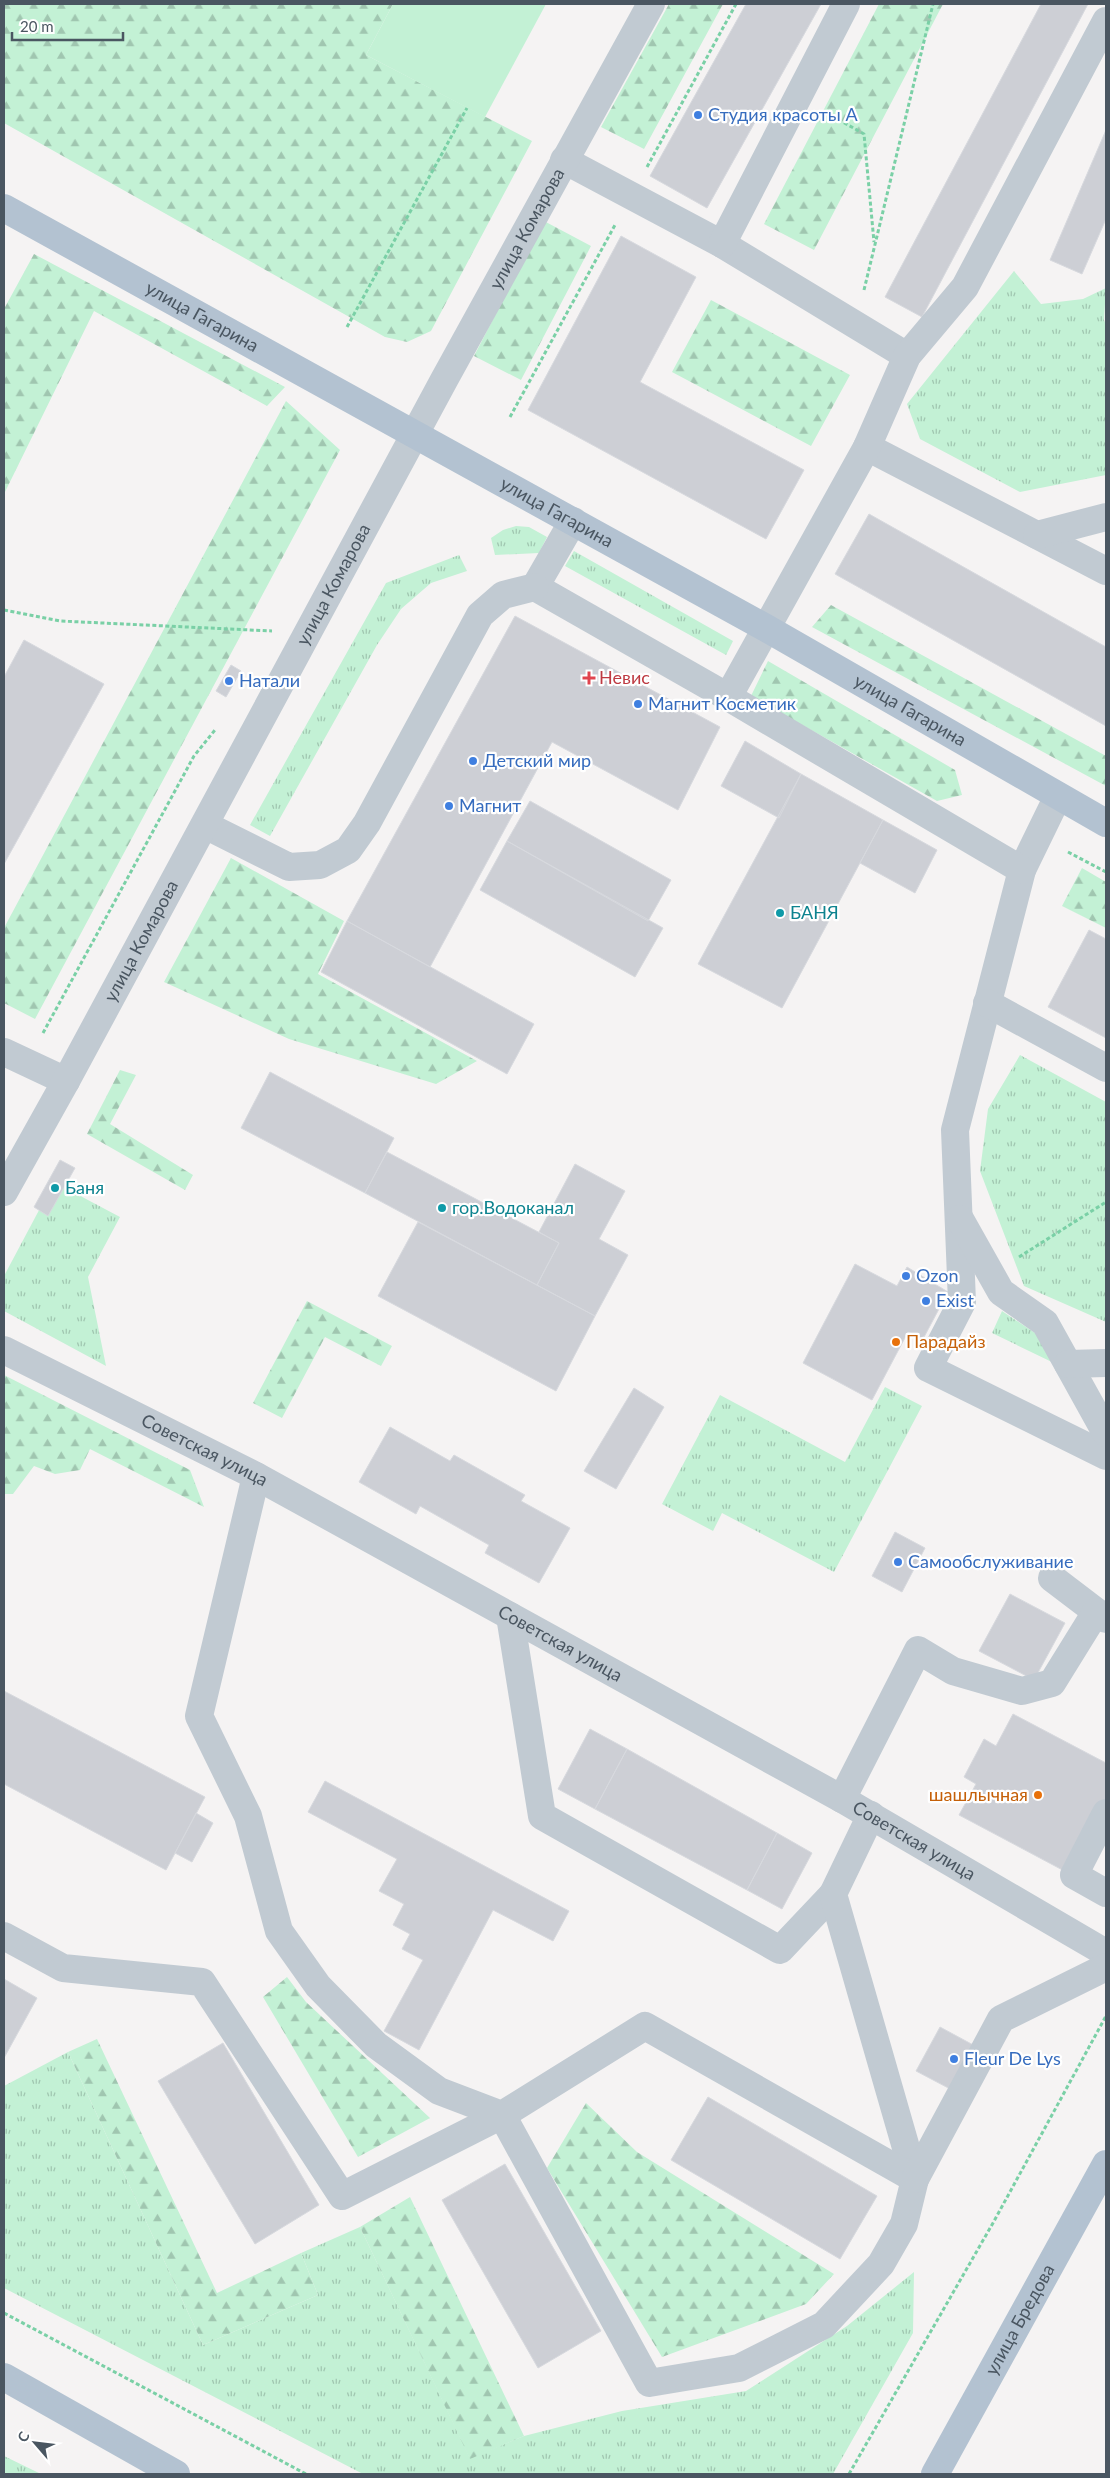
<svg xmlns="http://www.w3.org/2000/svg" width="1110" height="2478" viewBox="0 0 1110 2478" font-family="Lato,sans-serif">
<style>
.grass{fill:url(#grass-tufts)}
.forest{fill:url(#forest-firs)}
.park{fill:#c3f1d5}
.building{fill:#cdcfd5;stroke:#d7d9de}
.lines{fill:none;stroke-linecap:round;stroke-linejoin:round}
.path{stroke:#7ad0a6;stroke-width:3;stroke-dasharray:4 2.5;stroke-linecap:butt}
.minor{stroke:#c1cad2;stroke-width:28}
.major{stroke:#b3c2d1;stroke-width:28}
.shop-dot{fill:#3f7fe0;stroke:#fff;stroke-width:2}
.health-dot{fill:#e0444e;stroke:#fff;stroke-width:2}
.culture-dot{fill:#0f9aa8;stroke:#fff;stroke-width:2}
.food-dot{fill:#e8710a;stroke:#fff;stroke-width:2}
.labels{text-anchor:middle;stroke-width:4.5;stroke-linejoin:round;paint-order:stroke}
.shop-label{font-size:18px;fill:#366cbe;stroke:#fff;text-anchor:start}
.street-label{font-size:18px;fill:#4a5661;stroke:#fff}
.health-label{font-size:18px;fill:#be3a42;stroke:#fff;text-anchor:start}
.culture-label{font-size:18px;fill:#0d838f;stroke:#fff;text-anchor:start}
.food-label{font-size:18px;fill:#c56008;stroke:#fff;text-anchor:start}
</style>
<defs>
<pattern id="grass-tufts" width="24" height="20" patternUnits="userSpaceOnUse" patternTransform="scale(1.25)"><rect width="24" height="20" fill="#c3f1d5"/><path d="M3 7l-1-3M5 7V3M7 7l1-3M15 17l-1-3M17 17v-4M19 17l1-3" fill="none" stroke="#a0c6b0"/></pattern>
<pattern id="forest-firs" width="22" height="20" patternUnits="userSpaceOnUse" patternTransform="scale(1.25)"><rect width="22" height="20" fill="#c3f1d5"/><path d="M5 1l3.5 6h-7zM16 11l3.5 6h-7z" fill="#a0c6b0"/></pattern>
</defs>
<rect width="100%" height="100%" fill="#f5f3f3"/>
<path class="grass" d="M1014,271L1041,304L1083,299L1106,288L1104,320L1106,325V475L1020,492L920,439L907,404Z
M516,526L529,527L547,537L539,553L495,555L491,538L503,530Z
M574,551L733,641L726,655L565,566Z
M459,555L467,571L431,583L401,609L377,645L270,836L250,825L386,583Z
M1020,1055L1106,1102V1322L1024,1286L980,1171L988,1109Z
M54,1182L120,1217L88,1277L106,1366L4,1311V1276Z
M1002,1311L1062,1351L1056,1364L992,1333Z
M885,1387L922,1406L834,1572L722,1513L713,1531L662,1504L720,1395L845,1462Z
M68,2052L203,2345L318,2295L301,2253L360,2227L470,2458L524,2436L622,2411L746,2391L847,2326L914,2272L913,2333L833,2474H363L4,2288V2086Z
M4,2456L41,2474H4Z"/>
<path class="forest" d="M4,4H393L366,55L532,141L431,331L407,342L385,337L4,123Z
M669,4H723L644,149L601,127Z
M879,4H943L814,250L764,224Z
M544,221L591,246L521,380L474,356Z
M34,254L285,387L267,406L94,311L4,494V309Z
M711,300L850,375L811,446L672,372Z
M286,401L340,450L35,1019L4,1003V928Z
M831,605L1106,756V786L812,627Z
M768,661L955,770L962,795L937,801L751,696Z
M231,858L344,921L318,974L477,1061L436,1084L289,1039L164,982Z
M1082,868L1106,882V928L1062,906Z
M120,1070L136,1075L110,1124L193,1175L185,1190L87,1134Z
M307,1301L392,1346L381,1366L325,1337L282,1418L253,1403Z
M4,1375L190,1470L204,1507L90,1449L80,1470L55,1474L34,1466L13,1494H4Z
M287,1977L306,2002L430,2118L358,2157L263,1997Z
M97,2039L217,2293L301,2253L318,2295L203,2345L68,2052Z
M586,2103L637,2152L834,2274L806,2304L662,2357L547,2168Z
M410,2197L524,2436L470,2459L360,2227Z"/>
<path class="park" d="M393,4H546L485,117L366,55Z"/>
<path class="building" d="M746,4H821L707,208L650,176Z
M1041,4H1088L922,317L885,297Z
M1106,130V219L1082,274L1050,260Z
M621,236L696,277L640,382L804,470L766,539L528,410Z
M869,514L1106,647V726L835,574Z
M515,616L720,727L678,810L552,742L430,967L347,921Z
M24,640L104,684L4,864V677Z
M231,665L241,671L226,697L216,691Z
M745,741L801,774L779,818L721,786Z
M801,774L883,820L782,1008L698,964Z
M530,801L671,880L648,921L507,841Z
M883,820L937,850L915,893L860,863Z
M507,841L663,928L635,977L480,890Z
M347,921L534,1024L507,1074L321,972Z
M1089,930L1106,939V1038L1048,1007Z
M270,1072L394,1138L365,1193L241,1128Z
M387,1152L559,1243L537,1285L365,1193Z
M60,1160L75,1168L48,1216L34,1207Z
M575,1164L625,1191L599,1239L628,1255L595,1316L537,1285L559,1243L539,1232Z
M418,1222L595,1316L556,1391L378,1296Z
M855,1264L897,1286L907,1267L948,1292L923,1339L908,1332L872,1400L803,1363Z
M634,1388L664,1407L616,1489L584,1471Z
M390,1427L450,1461L454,1455L525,1495L521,1501L570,1528L539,1583L485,1553L489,1545L420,1506L416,1514L359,1482Z
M895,1532L925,1548L902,1592L872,1576Z
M1010,1594L1065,1623L1034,1680L979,1651Z
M4,1691L205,1797L166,1870L4,1784Z
M1013,1714L1106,1763V1806L1070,1874L959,1815L976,1784L964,1777L984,1739L996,1746Z
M590,1729L627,1749L595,1809L558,1789Z
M627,1749L777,1833L747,1890L595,1809Z
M325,1781L569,1911L553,1941L493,1910L419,2050L384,2031L423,1960L402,1949L410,1934L393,1925L404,1904L379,1891L397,1859L308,1812Z
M196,1813L213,1823L192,1862L175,1853Z
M777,1833L812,1853L782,1909L747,1890Z
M4,1979L37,1998L4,2058Z
M940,2027L977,2047L954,2091L916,2071Z
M223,2043L319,2205L255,2244L158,2081Z
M708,2097L877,2196L840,2259L671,2160Z
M505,2164L601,2331L538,2368L442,2200Z"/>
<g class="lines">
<path class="path" d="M827,113L864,134L874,242
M647,167L736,4
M864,290L933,4
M347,327L467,108
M510,417L615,225
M4,610L60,621L272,631
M1068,852L1106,872
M43,1033L194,756L215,730
M1019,1257L1106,1202
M4,2313L306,2474
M849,2474L993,2223L1106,2016"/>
<g class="minor">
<path d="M564,160L722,244L907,356"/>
<path d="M722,244L846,4"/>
<path d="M867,447L1106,571"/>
<path d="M573,521L535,587L728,697"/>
<path d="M1037,535L1106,517"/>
<path d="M1058,796L1022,870L955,1130L962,1302L928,1368L1106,1456"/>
<path d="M205,825L289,867L320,865L348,850L367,823L480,615L503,595L535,587"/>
<path d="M1022,870L728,697L867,447L907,356L965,287L1106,21"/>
<path d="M987,1003L1106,1068"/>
<path d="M4,1052L66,1081"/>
<path id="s1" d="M4,1192L66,1081L444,380L651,4"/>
<path d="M960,1219L1001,1292L1045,1323L1106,1433"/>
<path id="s2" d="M4,1350L256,1476L842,1799L1106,1953"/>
<path d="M1068,1364L1106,1363"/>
<path d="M1052,1578L1106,1619"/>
<path d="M510,1616L542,1816L780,1950L833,1894"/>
<path d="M842,1799L918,1650L953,1671L1022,1691L1052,1683L1096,1612"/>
<path d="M1106,1813L1074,1875L1106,1893"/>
<path d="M871,1815L833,1894L915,2179"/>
<path d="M4,1936L63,1968L202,1982L342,2196L502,2115L645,2026L915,2179L904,2224L881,2264L824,2325L739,2368L649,2383L502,2115L439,2091L376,2045L318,1986L279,1931L248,1816L199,1716L256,1476"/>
<path d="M915,2179L1001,2019L1106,1967"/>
</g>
<g class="major">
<path id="s3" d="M4,208L766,628L1106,823"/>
<path d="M4,2377L176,2474"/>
<path id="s4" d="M935,2474L1106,2164"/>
</g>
</g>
<g class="shop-dot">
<circle cx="698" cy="115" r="5"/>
<circle cx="229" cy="681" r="5"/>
<circle cx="638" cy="704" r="5"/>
<circle cx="473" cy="761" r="5"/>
<circle cx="449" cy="806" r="5"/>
<circle cx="906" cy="1276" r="5"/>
<circle cx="926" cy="1301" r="5"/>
<circle cx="898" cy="1562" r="5"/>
<circle cx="954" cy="2059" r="5"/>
</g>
<path class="health-dot" d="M586.5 670.5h5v5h5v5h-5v5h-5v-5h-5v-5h5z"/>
<g class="culture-dot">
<circle cx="780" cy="913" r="5"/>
<circle cx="55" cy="1188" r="5"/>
<circle cx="442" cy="1208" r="5"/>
</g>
<g class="food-dot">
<circle cx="896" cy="1342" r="5"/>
<circle cx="1038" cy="1795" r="5"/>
</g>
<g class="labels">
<g class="shop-label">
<text x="708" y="121">Студия красоты А</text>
<text x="239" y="687">Натали</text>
<text x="648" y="710">Магнит Косметик</text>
<text x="483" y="767">Детский мир</text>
<text x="459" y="812">Магнит</text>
<text x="916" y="1282">Ozon</text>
<text x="936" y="1307">Exist</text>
<text x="908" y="1568">Самообслуживание</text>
<text x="964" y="2065">Fleur De Lys</text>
</g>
<g class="street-label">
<text dy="6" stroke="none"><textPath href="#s1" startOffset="1096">улица Комарова</textPath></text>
<text dy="6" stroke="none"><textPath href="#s3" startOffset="226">улица Гагарина</textPath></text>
<text dy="6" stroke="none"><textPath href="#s3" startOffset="631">улица Гагарина</textPath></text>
<text dy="6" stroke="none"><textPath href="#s1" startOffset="691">улица Комарова</textPath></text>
<text dy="6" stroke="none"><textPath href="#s3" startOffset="1036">улица Гагарина</textPath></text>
<text dy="6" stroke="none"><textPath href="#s1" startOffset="286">улица Комарова</textPath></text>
<text dy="6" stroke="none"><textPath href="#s2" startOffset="224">Советская улица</textPath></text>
<text dy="6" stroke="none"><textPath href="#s2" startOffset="629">Советская улица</textPath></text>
<text dy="6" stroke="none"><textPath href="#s2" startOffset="1034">Советская улица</textPath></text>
<text dy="6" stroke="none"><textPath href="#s4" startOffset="176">улица Бредова</textPath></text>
</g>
<g class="health-label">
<text x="599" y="684">Невис</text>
</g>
<g class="culture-label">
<text x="790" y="919">БАНЯ</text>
<text x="65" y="1194">Баня</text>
<text x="452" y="1214">гор.Водоканал</text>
</g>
<g class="food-label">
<text x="906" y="1348">Парадайз</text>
<text x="1028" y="1801" text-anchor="end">шашлычная</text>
</g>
</g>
<rect width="1110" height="2478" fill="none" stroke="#4a5661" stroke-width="10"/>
<g transform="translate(35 2443) rotate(298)" stroke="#ffffff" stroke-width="4" paint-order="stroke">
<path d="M0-4L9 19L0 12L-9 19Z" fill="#4a5661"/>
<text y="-8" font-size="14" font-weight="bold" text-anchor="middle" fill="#4a5661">С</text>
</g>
<path d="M12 32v8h111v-8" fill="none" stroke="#4a5661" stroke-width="2.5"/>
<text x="20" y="32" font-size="15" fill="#4a5661" stroke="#ffffff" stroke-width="4" paint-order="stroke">20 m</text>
</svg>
